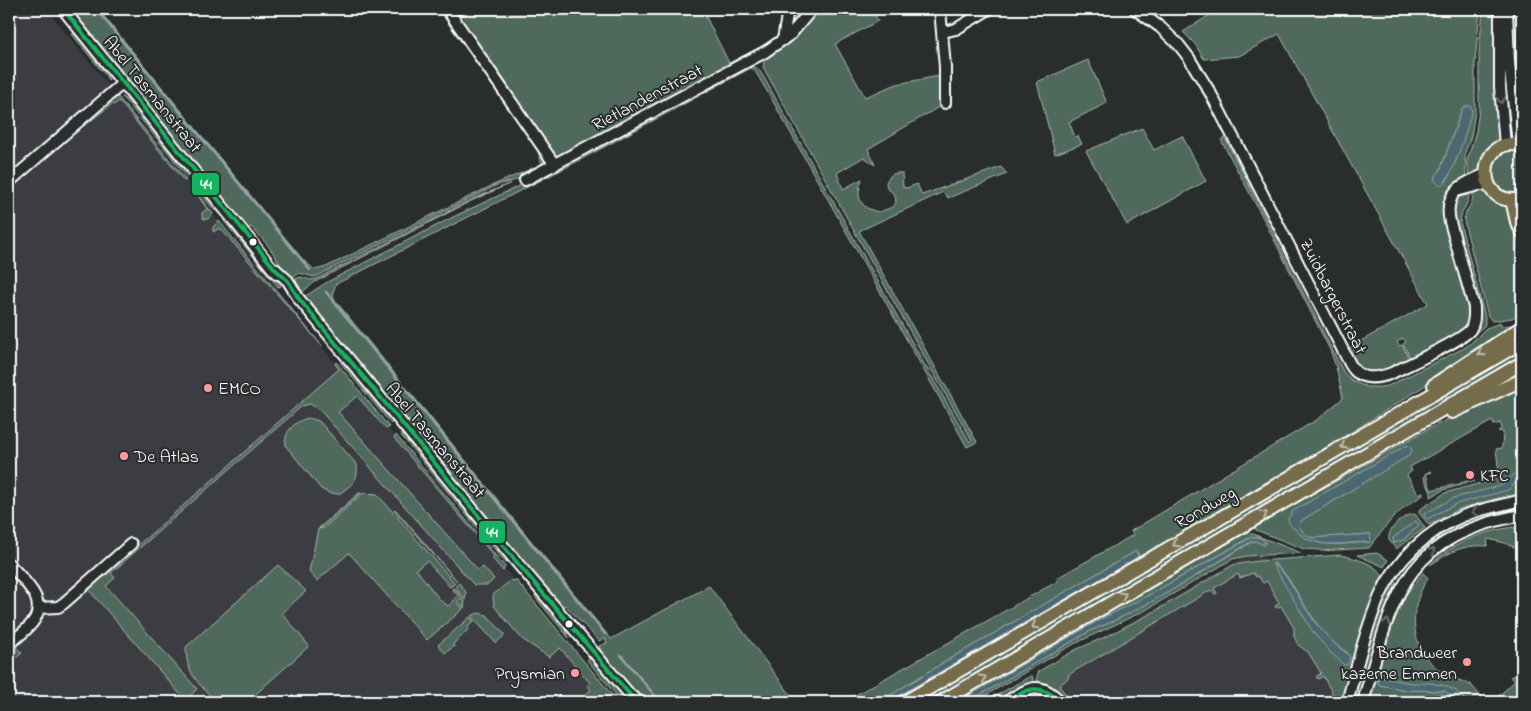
<svg xmlns="http://www.w3.org/2000/svg" width="1531" height="711" viewBox="0 0 1531 711" font-family="'Indie Flower',sans-serif">
<style>
.built{fill:#3b3d43}
.green{fill:#506b5b;stroke:#a8b5ad;fill-rule:evenodd}
.water{fill:#4b676f;stroke:#93a4a9}
.lines{fill:none;stroke-linecap:round;stroke-linejoin:round}
.stream{stroke:#93a4a9;stroke-width:2.5}
.minor-casing{stroke:#fff;stroke-width:14}
.major-casing{stroke:#fff;stroke-width:16}
.minor{stroke:#2a2d2e;stroke-width:10}
.major{stroke:#746c4b;stroke-width:12}
.bus-1-casing{stroke:#2a2d2e;stroke-width:8}
.bus-1{stroke:#13b361;stroke-width:4}
.oneway{stroke:#6a6c6d}
.oneway2{stroke:#c0bdae}
.bus-dot{fill:#fff;stroke:#2a2d2e;stroke-width:2}
.poi-dot{fill:#ff9aa2;stroke:#2a2d2e;stroke-width:2}
.labels{text-anchor:middle;stroke-width:4;stroke-linejoin:round;paint-order:stroke}
.street-label{font-size:18px;fill:#fff;stroke:#2a2d2e}
.poi-label{font-size:18px;fill:#fff;stroke:#2a2d2e;text-anchor:start}
.line-badge{stroke:#2a2d2e;stroke-width:2}
.badge-label{font-size:14px;text-anchor:middle;font-weight:bold;fill:#fff}
</style>
<rect width="100%" height="100%" fill="#2a2d2e"/>
<filter id="ink" filterUnits="userSpaceOnUse"><feTurbulence type="fractalNoise" baseFrequency=".02" numOctaves="2"/><feDisplacementMap in="SourceGraphic" scale="10" xChannelSelector="R" yChannelSelector="G"/><feConvolveMatrix kernelMatrix="1 2 1 2 8 2 1 2 1" color-interpolation-filters="sRGB"/></filter>
<g filter="url(#ink)">
<path class="built" d="M9,9H46L382,421L615,702H9Z
M1259,548L1302,620L1325,649L1349,672L1378,686L1404,691L1449,694L1457,702H992Z"/>
<path class="green" d="M69,9H98L304,261L315,270L326,267L489,187L542,164L537,149L438,9H444L546,161V164L524,178L497,185L317,276L313,277L300,273L292,277C282,271 278,261 272,251C266,242 258,235 251,227L248,229Z
M449,9H702L729,63L764,45V48L556,158L552,156Z
M790,9H809L786,35Z
M818,9H872L878,21L835,44L865,97L897,84L939,76L942,105L868,149L875,165L864,157L837,173L843,189L862,179C856,196 858,208 879,212L893,207L896,203L895,195L887,188L886,184C887,176 894,172 902,173L903,187L907,188L917,184L922,195L1001,167L1007,174L948,198L943,192L859,231L977,442L967,447L771,98L755,71L751,68L567,167L336,284L333,292L334,299L611,639L709,586L796,702H643L602,653L599,646L607,643L605,638L599,641L565,605L561,608L304,297L329,281L455,216L534,179L747,65C758,65 762,74 767,83L923,362L970,442L972,440L940,385L763,67L765,56L767,58L797,34Z
M1219,9H1480L1475,63V112L1471,136L1465,153L1466,179L1449,193L1471,314L1468,327L1459,334L1411,359L1403,344L1406,342L1403,338L1397,342L1399,346L1402,345L1410,360L1387,371L1374,375L1359,369L1348,350L1350,347L1428,304L1279,34L1239,56L1204,59L1195,44L1183,32ZM1466,106H1470L1472,111L1455,163L1446,182L1437,183L1434,178L1440,171L1462,109Z
M1483,9H1498L1500,136L1498,142L1482,162L1479,171L1469,178L1467,161L1476,131L1479,110V51Z
M1504,9L1513,138H1511L1504,75Z
M1510,9H1522V139L1520,136Z
M72,34H79L105,69L109,81L103,72L104,70H101Z
M1088,60L1107,103L1069,122L1075,137L1078,136L1082,144L1055,154L1037,82Z
M118,97L186,180L184,181L176,171L119,101L114,105L112,104L87,124V119L113,99Z
M122,97L132,103L188,169L187,177L172,158V156H171L130,106V103L128,104Z
M1142,128L1154,150L1182,136L1206,181L1127,225L1086,151Z
M1225,138L1344,373L1354,382L1367,387H1380L1388,386L1464,348L1471,343L1486,328L1501,323V326L1512,325L1522,319V324L1355,430L1211,515L1157,551L897,702H888L1138,557V552L1136,551L948,660L879,702H843L1058,581L1057,578L1133,535L1131,531L1318,419L1343,398L1336,367L1330,350L1262,216L1221,140Z
M1506,151H1522V193C1518,194 1515,194 1510,193C1496,191 1494,183 1491,171L1497,156Z
M511,183L469,202L332,273L315,282L301,293L292,281L300,277L311,280L316,279L475,198Z
M194,185L202,186L216,204L215,211Z
M1472,189L1485,190L1508,206L1514,215L1522,267V313L1512,318L1492,321L1488,316L1464,221C1465,207 1476,205 1472,189Z
M1469,190C1471,203 1461,209 1460,222L1485,316V325L1465,343L1388,382C1354,391 1347,371 1334,345C1328,332 1321,319 1314,306L1315,305L1364,381L1476,327L1453,221C1452,206 1455,197 1469,190Z
M195,191L213,214L208,219H204L202,217V213L207,209Z
M223,220L230,221L281,286L278,287Z
M219,221L322,346L220,228L213,232V227Z
M1522,347V359L933,702H914Z
M336,362L389,427L386,429L357,396L338,412L478,570L483,567L494,579L488,585H474L319,409L310,404L302,406L111,573L115,578L106,586L197,689L188,698L191,702H187L88,589L339,369L335,364Z
M340,362H346L392,418L391,424Z
M1522,383V484L1519,492L1512,499L1509,495L1459,509L1429,525L1419,513V510L1445,493L1495,479L1499,473L1496,449L1502,448L1503,432L1498,431L1502,428L1500,423L1494,425L1492,421L1410,467L1412,471L1407,475L1418,494L1423,492V495L1406,506L1391,520L1369,548L1320,551V550L1304,549L1256,530L1253,525L1275,511L1326,487L1426,430ZM1405,446L1409,455L1302,520L1299,524C1300,531 1306,535 1312,538L1370,534V542C1344,543 1313,551 1294,528L1293,511Z
M308,418L316,420L320,422L357,465C359,481 350,486 339,494L329,493L321,489L286,446C283,432 295,421 308,418Z
M400,434H405L507,557L506,563Z
M396,435L505,567L503,571L492,558L494,556L394,438Z
M1430,471L1432,472L1426,474L1431,490L1457,484L1458,486L1460,485V483L1470,480L1471,482L1475,481L1443,490L1431,497V492L1424,478L1425,474Z
M359,493H361L324,526L319,528Z
M363,493L377,494L455,583L450,587L427,561L416,569L440,600L448,606L454,601L453,600L458,596L452,589L454,588L462,598L457,602L463,609L427,640L349,553L317,581L309,572L318,529L324,528Z
M1510,506L1513,515L1441,542L1435,534L1449,525Z
M395,509L457,581L394,510Z
M1413,514L1416,515L1425,528L1396,549L1389,540C1387,528 1402,517 1413,514ZM1416,521L1419,525L1403,540L1394,543L1393,538Z
M1514,527L1522,538V551L1505,543L1488,539L1487,546C1462,544 1449,553 1430,565C1453,543 1483,531 1514,527Z
M1246,533L1253,534L1301,553L1247,556L1233,559L1144,611L1074,644L974,702H968L1090,631C1146,609 1198,574 1250,543L1256,541L1264,545L1266,542L1260,537L1249,538L1149,595L1101,619L958,702H950L1238,534L1240,535Z
M1432,536L1438,544L1423,556L1416,559L1413,556Z
M1377,553L1388,560L1384,567L1357,555Z
M1340,555C1352,557 1378,564 1382,576L1369,612L1344,699L1340,697L1331,702L1329,699L1334,696L1323,676L1318,679L1316,677L1321,673L1308,652L1298,645L1294,636V628L1281,606L1276,608L1275,606L1279,603L1267,581L1263,583L1258,576L1256,577L1253,573L1240,578L1238,574L1214,588L1217,593L1215,594L1211,590L1068,675L1069,677L1059,686L1072,702H1066C1063,699 1061,695 1057,693C1047,687 1031,685 1039,671L1075,650L1105,637L1152,613L1233,565L1258,561ZM1274,563C1277,567 1282,570 1285,574C1305,602 1317,635 1348,653L1330,652L1306,620Z
M278,565L306,591L282,613L309,646L247,702H216C199,683 186,675 186,647Z
M1423,573L1428,578C1407,610 1409,650 1443,673C1451,679 1465,681 1471,685C1476,690 1481,697 1486,702H1467C1443,679 1439,687 1410,683C1400,682 1390,678 1379,677L1378,682L1380,685L1407,690L1445,691L1458,702L1443,694L1404,699L1397,702H1369L1391,627L1398,609L1405,598L1404,597Z
M1393,579L1401,585L1361,702L1351,701L1373,622Z
M516,580L618,702H590L584,696L591,690L588,686L590,683L560,648L549,657L522,639L494,606L493,595L510,581Z
M459,583L466,592L464,608L460,602L464,598L455,587Z
M536,592L563,624L569,638L535,597Z
M478,613L487,615L505,635L496,643L471,616Z
M470,617L474,621L468,627L469,629L453,644L454,646L445,653L438,645Z
M17,648L22,653L9,664V654Z
M590,657L627,701L628,702H622L587,660Z
M1522,672V683L1517,679L1515,680L1522,688V702H1492L1515,681L1510,677Z
M1032,675L1033,682L996,702H985Z"/>
<path class="water" d="M1466,106H1470L1472,111C1470,117 1446,209 1434,178L1440,171L1462,109Z
M1407,445L1412,449L1410,455L1302,520L1299,524C1300,531 1306,535 1312,538L1371,534L1370,542C1345,542 1316,551 1297,531C1292,526 1289,526 1288,519L1293,511Z
M1522,467V476L1508,490L1456,504L1427,519L1424,516V514L1454,498L1503,485Z
M1416,521L1419,525L1403,540L1394,543L1393,538Z
M1252,537L1261,538L1265,543L1264,545L1256,541L1250,542C1198,574 1146,609 1090,631L968,702H958L1101,619L1149,595Z
M1136,551L1138,557L888,702H879L948,660Z
M1272,563C1287,573 1295,591 1304,606C1316,625 1331,643 1349,655L1350,660L1348,664L1344,665L1330,652L1313,632Z
M1379,677L1411,683H1430L1446,686L1456,691L1467,702H1458L1445,691L1407,690L1380,685L1378,682Z"/>
<g class="lines">
<path class="stream" d="M96,9L310,270
M326,292L605,634
M621,655L660,702"/>
<g class="minor-casing">
<path id="minor" d="M63,9L277,274
M447,9L555,165
M940,9L945,67V103
M1135,9L1160,27L1179,45L1189,58L1211,94L1350,364C1359,381 1376,379 1392,373C1408,365 1461,341 1470,330C1475,323 1474,315 1474,307L1450,222C1443,191 1463,184 1486,174
M1500,9V87L1505,145
M1507,9L1509,62L1518,144
M943,32L956,29L989,9
M783,40L788,9
M525,180L765,52L791,34L812,9
M9,182L123,83
M1460,190L1479,185H1489
M275,269L288,281L299,299L519,565L631,696L640,702
M9,564C23,580 50,601 32,623C26,631 17,637 9,644
M39,608L58,607L64,603L131,544
M1006,702C1029,688 1039,679 1061,702
M1347,702C1357,667 1365,630 1380,596C1395,561 1428,530 1463,516C1482,508 1503,505 1522,500
M1363,702C1393,598 1401,537 1522,515"/>
</g>
<g class="major-casing">
<path id="major" d="M1522,146C1478,131 1471,209 1522,199
M1512,200L1517,222L1522,231
M1434,385L1522,327
M1452,412L1522,380
M905,702L1522,342
M941,702L1522,363"/>
</g>
<use href="#minor" class="minor"/>
<use href="#major" class="major"/>
<g class="bus-1-casing">
<path id="bus-1" d="M63,9L275,269L288,281L299,299L519,565L631,696L640,702
M1006,702C1029,688 1039,682 1061,702"/>
</g>
<use href="#bus-1" class="bus-1"/>
</g>
<defs><path id="oneway-chevron" d="M-2-3.5L2.5 0L-2 3.5" fill="none" stroke-width="1.6" stroke-linecap="round" stroke-linejoin="round" transform="scale(1.25)"/></defs>
<g class="oneway">
<use href="#oneway-chevron" transform="translate(1501 100) rotate(86)"/>
<use href="#oneway-chevron" transform="translate(1475 512) rotate(165)"/>
<use href="#oneway-chevron" transform="translate(1432 551) rotate(-40)"/>
<use href="#oneway-chevron" transform="translate(1387 622) rotate(-70)"/>
</g>
<g class="oneway2">
<use href="#oneway-chevron" transform="translate(1481 353) rotate(147)"/>
<use href="#oneway-chevron" transform="translate(1344 446) rotate(150)"/>
<use href="#oneway-chevron" transform="translate(1264 514) rotate(-30)"/>
<use href="#oneway-chevron" transform="translate(1176 544) rotate(150)"/>
<use href="#oneway-chevron" transform="translate(1123 595) rotate(-30)"/>
<use href="#oneway-chevron" transform="translate(1035 626) rotate(150)"/>
<use href="#oneway-chevron" transform="translate(983 678) rotate(-30)"/>
</g>
</g>
<g class="bus-dot">
<circle cx="253" cy="242" r="4.5"/>
<circle cx="569" cy="624" r="4.5"/>
</g>
<g class="poi-dot">
<circle cx="208" cy="388" r="5"/>
<circle cx="124" cy="456" r="5"/>
<circle cx="1470" cy="475" r="5"/>
<circle cx="1467" cy="662" r="5"/>
<circle cx="575" cy="673" r="5"/>
</g>
<g class="labels">
<g class="street-label">
<text transform="translate(153 94) rotate(51)" y="6">Abel Tasmanstraat</text>
<text transform="translate(647 97) rotate(-28)" y="6">Rietlandenstraat</text>
<text transform="translate(1334 296) rotate(63)" y="6">Zuidbargerstraat</text>
<text transform="translate(436 440) rotate(50)" y="6">Abel Tasmanstraat</text>
<text transform="translate(1205 507) rotate(-30)" y="6">Rondweg</text>
</g>
<g class="poi-label">
<text x="218" y="394">EMCO</text>
<text x="134" y="462">De Atlas</text>
<text x="1480" y="481">KFC</text>
<text x="1457" y="658" text-anchor="end">Brandweer<tspan x="1457" dy="21">kazerne Emmen</tspan></text>
<text x="565" y="679" text-anchor="end">Prysmian</text>
</g>
</g>
<g class="line-badge">
<rect x="191" y="172" width="29" height="24" rx="5" fill="#13b361"/>
<rect x="478" y="520" width="28" height="24" rx="5" fill="#13b361"/>
</g>
<g class="badge-label">
<text x="206" y="189">44</text>
<text x="492" y="537">44</text>
</g>
<rect width="1531" height="711" fill="none" stroke="#2a2d2e" stroke-width="30"/>
<rect x="15" y="15" width="1501" height="681" fill="none" stroke="#fff" stroke-width="2" filter="url(#ink)"/>
</svg>
